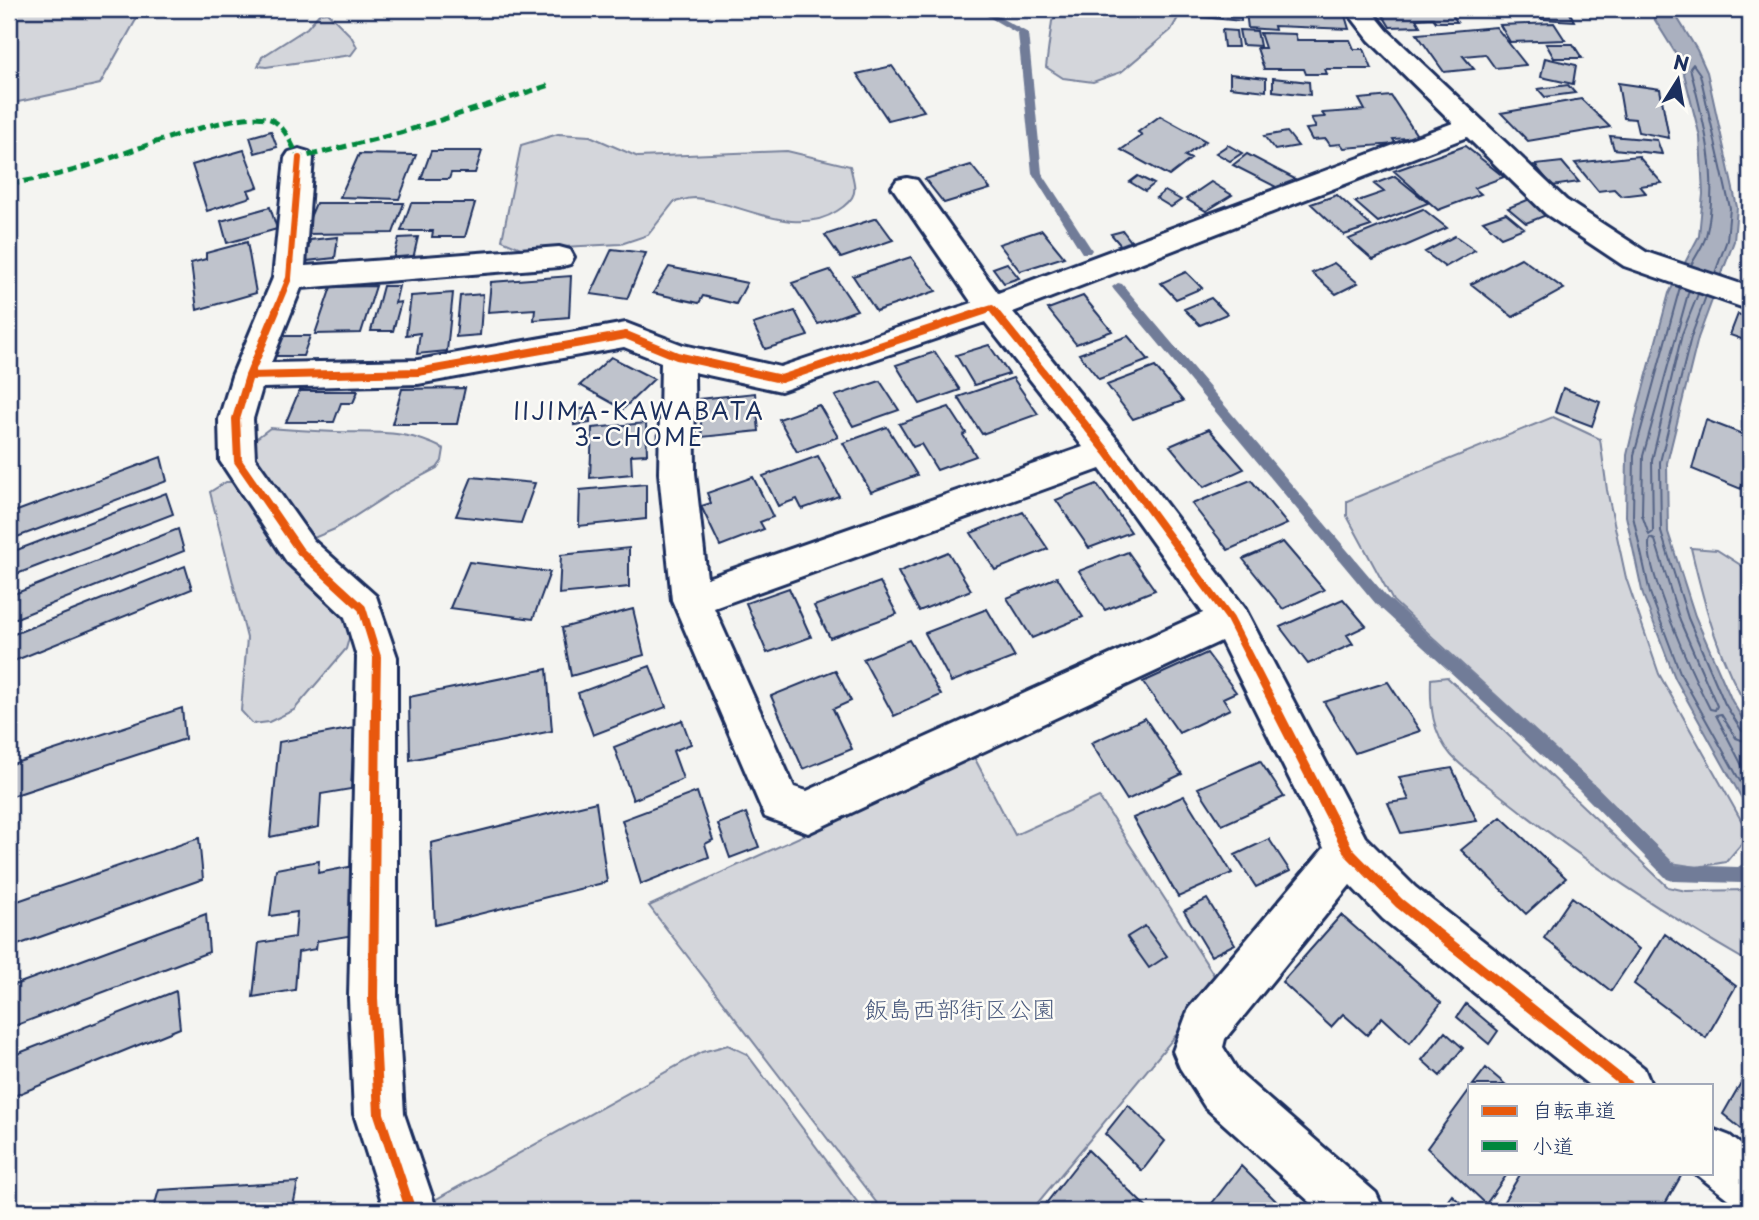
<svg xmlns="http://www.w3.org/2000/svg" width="1759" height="1220" viewBox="0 0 1759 1220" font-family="'Playpen Sans','Klee One',sans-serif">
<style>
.green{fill:#d4d6db;stroke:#78829c;stroke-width:2}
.water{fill:#aab0bf;stroke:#717c98;stroke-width:2}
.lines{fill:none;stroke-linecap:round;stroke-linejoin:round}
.shore{stroke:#546385;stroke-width:2}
.stream{fill:#717c98;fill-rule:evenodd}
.building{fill:#bfc3cc;stroke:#1b2f5e;stroke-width:2}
.minor-casing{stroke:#1b2f5e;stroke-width:6}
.minor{fill:#fdfcf7;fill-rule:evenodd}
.quiet{stroke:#00873e;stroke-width:5;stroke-dasharray:10 5;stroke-linecap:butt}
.cycleway-far2-casing{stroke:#fdfcf7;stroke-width:10}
.cycleway-far1-casing{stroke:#fdfcf7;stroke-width:12}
.cycleway-casing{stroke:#fdfcf7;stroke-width:15}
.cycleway-far2{stroke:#e8590c;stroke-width:6}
.cycleway-far1{stroke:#e8590c;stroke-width:8}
.cycleway{stroke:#e8590c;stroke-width:10}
.labels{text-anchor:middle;stroke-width:5;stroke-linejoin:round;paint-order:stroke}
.neighbourhood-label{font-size:23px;letter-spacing:2px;fill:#1b2f5e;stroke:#fdfcf7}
.near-park-label{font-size:24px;fill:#49597d;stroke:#fdfcf7}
</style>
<rect width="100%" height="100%" fill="#f4f4f1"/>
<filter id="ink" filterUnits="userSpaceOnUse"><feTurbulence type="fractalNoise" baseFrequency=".0143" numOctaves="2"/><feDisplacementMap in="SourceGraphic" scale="14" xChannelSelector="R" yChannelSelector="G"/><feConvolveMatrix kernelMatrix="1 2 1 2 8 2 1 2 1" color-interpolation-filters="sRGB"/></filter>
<g filter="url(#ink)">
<path class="green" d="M9,9H142L100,84L9,104Z
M1067,9H1183L1171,30L1121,72L1093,82L1063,78L1046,67L1052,21Z
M327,12L351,36L357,47L351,55L266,67L258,66L262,57L307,28L320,13Z
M558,134L590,136L638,157L787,151L850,166C856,190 859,197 837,211C794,239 741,202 695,198C688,198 680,201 674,202L648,235L621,244L523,249L502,240L521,145Z
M1553,417L1600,439L1607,490L1626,578L1659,674L1745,827L1743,842L1726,862L1697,867L1671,863L1596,787L1393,601L1347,516V501Z
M270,428C292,430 314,431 336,432C378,433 405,429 444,449L442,461L437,468L399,488L335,529L314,538L297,530L248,458L254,440Z
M226,482H237L355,617L346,649L294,710L269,722L253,724L241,711L247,638L210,492Z
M1691,548L1717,550L1750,571V711C1719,662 1704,604 1691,548Z
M1447,677L1668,887L1686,891L1750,890V963C1665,914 1582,860 1505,799C1488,785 1465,771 1451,755C1432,733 1430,706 1431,679Z
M974,757L1015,835L1099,797L1219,983L1031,1211H883L649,906Z
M728,1045L747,1054L864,1211H438L433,1201L702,1052Z"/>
<path class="water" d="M1648,9H1672L1697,50L1707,72L1737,207L1734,241L1698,338L1667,463L1668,532L1695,616L1732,701L1750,731V813L1675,678L1643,595L1626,516L1627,455L1639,404L1669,293L1699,236L1703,194L1700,137L1681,62Z"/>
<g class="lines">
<path class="shore" d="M1691,265C1696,256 1703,246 1706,236C1720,181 1704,121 1690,68L1693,64L1700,74L1730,208L1727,240L1715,273
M1680,287L1634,455L1633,516L1650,593L1681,675L1750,799
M1689,290L1643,456L1642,515L1649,535L1653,532L1652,460L1682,334L1698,294
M1706,296L1691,337L1660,462L1661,532L1688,618L1725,704L1742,731L1750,734
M1650,538L1655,540L1680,621L1717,706L1715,710L1710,709C1696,682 1641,563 1650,538Z
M1750,743L1736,738L1721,714L1716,715L1750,781"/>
<path class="stream" d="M975,9H985L1028,33L1042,173L1092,250L1090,253H1082L1032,173L1018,34Z
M1118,283L1122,284L1386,596L1589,780L1676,865L1738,867L1750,859V877L1741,883L1673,881L1667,879L1579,790L1376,604L1114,290L1112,287Z"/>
</g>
<path class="building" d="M1194,9H1241V21L1193,16Z
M1263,9H1343L1349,29L1274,26L1275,30L1248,28L1246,12L1264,13Z
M1379,9H1469L1472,13L1452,14L1457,22H1436L1433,18L1416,19L1420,26L1390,27Z
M1493,9H1532L1535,17L1496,15Z
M1538,9H1568L1574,21L1542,19Z
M1722,9H1750V13L1727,14Z
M1554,23L1565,40L1510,42L1500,25Z
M1496,27L1526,65L1495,68L1485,54L1463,56L1474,69L1444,72L1417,34Z
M1222,30L1236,31L1238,47H1224Z
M1239,30L1257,31L1260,46L1242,45Z
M1260,33L1295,34L1297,40H1350L1354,49H1364L1372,69H1325L1327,74H1306L1304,69H1264L1257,48H1265Z
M1546,44H1573L1582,58H1554Z
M1545,58L1576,65L1573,84L1541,77Z
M892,66L924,111L888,120L857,74Z
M1230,74L1266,78V91L1230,87Z
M1273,78L1309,82L1310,95L1273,91Z
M1618,83L1660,89L1669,138L1638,132L1635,119L1624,118Z
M1568,85L1575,93L1545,97L1538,89Z
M1391,96L1418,137L1393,139L1396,144L1344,148L1341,144L1330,145L1326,139L1312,140L1306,129L1316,128L1311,118L1325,117L1322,113L1365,110L1359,99Z
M1581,99L1610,127L1528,141L1501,113Z
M1160,116L1206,141L1185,156L1191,159L1169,176L1121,150L1142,135L1138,132Z
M271,131L277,147L255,153L250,137Z
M1287,132L1298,146L1275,150L1264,136Z
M1610,136L1657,140L1662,154L1614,149Z
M1228,145L1242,153L1230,161L1216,153Z
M1465,146L1504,177L1474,188L1481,194L1438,210L1394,171Z
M244,150L258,187L248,190L251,197L207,211L192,165Z
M431,151H482L475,173H451L449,179H421Z
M359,154L416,155L399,199L340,197Z
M1247,154L1295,179L1282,190L1233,165Z
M1638,156L1662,183L1640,186L1646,193L1621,196L1614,189L1598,191L1575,163Z
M1562,162L1579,182L1552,186L1535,165Z
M971,165L990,189L944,203L925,179Z
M1138,176L1154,184L1145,191L1130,182Z
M1395,176L1428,203L1378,222L1355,202L1384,192L1374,184Z
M1211,182L1232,195L1206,211L1186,199Z
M1165,191L1181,200L1171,207L1156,198Z
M1337,195L1371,226L1344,235L1311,204Z
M1530,199L1549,214L1526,223L1508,208Z
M316,203H404L393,233L303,234Z
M411,203H475L465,237H432L433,231H401Z
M270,207L277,229L227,243L221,221Z
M1423,209L1447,228L1373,260L1349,239Z
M1506,213L1524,228L1501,237L1483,221Z
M877,218L893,240L841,258L825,235Z
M1042,230L1064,257L1020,271L999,244Z
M1123,231L1133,244L1122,247L1111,234Z
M1455,236L1475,250L1445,267L1425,252Z
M338,237L335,258L306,261L310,240Z
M418,237L412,263H392L399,238Z
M247,242L256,293L197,310L191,263L206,259V253Z
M612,249L646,253L627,299L591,294Z
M911,257L936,291L876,311L853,276Z
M1521,258L1564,289L1513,317L1471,284Z
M1007,263L1019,278L1004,283L993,268Z
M1334,263L1358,283L1336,294L1312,273Z
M669,267L747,283L736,304L703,296L699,303L653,293Z
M830,270L857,310L818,324L792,283Z
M1186,272L1202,288L1176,299L1161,283Z
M571,276L569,317L534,320L535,309L488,312L491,282Z
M376,286L361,333L315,334L331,287Z
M383,286H399L395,303L401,302L393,331H371Z
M453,293L447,351L417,354L420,333L406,335L411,296Z
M483,294L480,335L456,337L460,296Z
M1083,296L1112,331L1076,344L1048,309Z
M1211,298L1227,314L1200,325L1184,309Z
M795,311L808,336L765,349L753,324Z
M1738,314L1750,319V342L1730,335Z
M275,336H310L303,356H267Z
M1128,336L1149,360L1099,379L1079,354Z
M989,345L1009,374L974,385L956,355Z
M935,352L960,390L920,404L896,365Z
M611,357L654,379L623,409L580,385Z
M1155,367L1183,401L1133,419L1107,385Z
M1013,378L1038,414L982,434L958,397Z
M880,381L899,410L853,426L835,396Z
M465,388L457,424H392L402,389Z
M1563,388L1600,402L1592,426L1555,412Z
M299,391H358L353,403H341L334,422H286Z
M755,393L759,431L702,437L699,399Z
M819,405L838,437L797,452L779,419Z
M949,407L966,433L963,435L976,456L937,470L921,444L913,447L899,424Z
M590,408V423L574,425L575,410Z
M1706,420L1750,437V453L1741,489L1692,469Z
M646,423L647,454L631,455L632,474L590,478L592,428Z
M887,427L917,475L871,492L843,443Z
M1209,429L1244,469L1204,487L1170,446Z
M818,456L839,496L802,509L797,499L778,506L763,476Z
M161,457L167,481L9,540V514Z
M472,477L535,483L521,523L456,516Z
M753,477L773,517L760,522L764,529L720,546L701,506L711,503L707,493Z
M1251,480L1287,524L1228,550L1192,504Z
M646,484V519L579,526L580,490Z
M1097,484L1131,532L1089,548L1056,500Z
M166,493L173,514L9,577V553Z
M1743,506L1750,508V553L1744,552Z
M1023,512L1048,549L995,570L971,533Z
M178,529L184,551L9,621V596Z
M1283,542L1324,590L1283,609L1243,559Z
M629,548V587L559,594L561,555Z
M948,552L971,590L919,611L898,572Z
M1128,552L1155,590L1105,610L1079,571Z
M469,562L550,572L533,619L450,608Z
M185,566L192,589L9,663V636Z
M1057,577L1083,617L1032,638L1007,598Z
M880,582L897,614L830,638L814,606Z
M789,588L811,637L767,653L746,603Z
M1343,599L1366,626L1347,635L1353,644L1308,664L1280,627Z
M633,609L644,655L571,676L562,628Z
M987,609L1015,657L951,682L925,633Z
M909,640L941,695L894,716L863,659Z
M1207,653L1236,692L1223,698L1230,709L1179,733L1143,682Z
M650,666L666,707L593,735L578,693Z
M547,669L552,731L410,760L409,697Z
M835,670L851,701L833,709L852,749L803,769L771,696Z
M1388,682L1420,731L1355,753L1324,702Z
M182,708L185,739L9,797V765Z
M1145,718L1182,774L1127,800L1091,743Z
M682,720L691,744L673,751L683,779L633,800L614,747Z
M354,728L351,789L321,794L319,827L270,837L279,742Z
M1260,761L1284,797L1222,825L1198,788Z
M1452,768L1477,821L1401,833L1388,803L1409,800L1399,777Z
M697,792L713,840L705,844L709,857L641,884L622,820Z
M1184,796L1232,873L1178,897L1133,818Z
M596,802L607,882L435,925L431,843Z
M746,813L759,847L730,858L718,824Z
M1501,817L1566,878L1526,914L1461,850Z
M199,838L203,879L9,948V904Z
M1269,839L1290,871L1256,887L1235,855Z
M319,861L318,873L359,865L354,935L317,941L316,949L298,952L295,990L253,997L259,943L295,937L297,912L270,916L276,869Z
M1572,897L1639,949L1611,991L1544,938Z
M1207,899L1235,944L1211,956L1184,911Z
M206,914L209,952L9,1028V987Z
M1341,915L1441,1003L1410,1043L1382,1017L1367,1035L1343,1014L1331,1027L1282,982Z
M1145,926L1167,956L1149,968L1127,937Z
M1665,934L1736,986L1706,1038L1634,984Z
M176,991L180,1028L9,1098V1057Z
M1466,1004L1498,1031L1489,1044L1457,1017Z
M1445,1032L1463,1048L1440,1076L1422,1060Z
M1750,1067V1136L1723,1114Z
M1486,1068L1506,1085H1473Z
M1470,1089V1173H1508L1486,1204L1427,1148Z
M1128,1105L1165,1141L1142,1171L1105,1134Z
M1088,1150L1150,1211H1040Z
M1241,1166L1286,1211H1206Z
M1521,1173H1676L1681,1176L1661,1211H1639L1634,1207L1631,1211H1498Z
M298,1182L292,1211H153L159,1190Z
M1452,1195L1469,1211H1440Z"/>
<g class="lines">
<g class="minor-casing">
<path id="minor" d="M1345,9H1370L1387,30L1566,200L1646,252L1750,287V310L1624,266L1546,214L1467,137L1013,312L1119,442L1244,607L1365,837L1415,887L1644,1068L1651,1085H1589L1383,919L1350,885L1225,1039L1223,1047L1239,1073L1376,1193L1384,1211H1320L1205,1107L1180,1068L1173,1051L1189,1008L1324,848L1221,641L808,833L765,817L672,600L659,473L661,362L624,347L418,384L262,388L253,419L255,458L313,540L376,596L397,657V998L404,1114L437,1211H385L354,1114L349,998L357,657L345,617L287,562L220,461L219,419L232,376L273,278L285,158L289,152L299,149L309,152L313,158L305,266L559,247L570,250L574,257L570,264L559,267L301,288L271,363L418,360L626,323L683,345L780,367L972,303L892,187L897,180L907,178L917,180L998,293L1453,123L1369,40ZM985,322L1083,447L707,578L695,473L694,372L781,391ZM1100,469L1203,613L807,791L794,787L714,608Z
M1712,1129L1730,1136L1750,1152V1210L1732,1202L1695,1173H1712Z"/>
</g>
<use href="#minor" class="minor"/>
<path class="quiet" d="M9,184C32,180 55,176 78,169C116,158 238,107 270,119C285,125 292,146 299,158L400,133L550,85"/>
<g class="cycleway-far2-casing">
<path id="cycleway-far2" d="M275,312L289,278L299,158
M979,312L992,308L996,312"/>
</g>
<g class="cycleway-far1-casing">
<path id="cycleway-far1" d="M276,311L249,376L236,419L238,461L300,551L362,608L377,657L376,711
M994,311L1107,452L1230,619L1277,711
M249,376L418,372L626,335L677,356L781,379L984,311"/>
</g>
<g class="cycleway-casing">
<path id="cycleway" d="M376,709L373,998L379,1114L411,1211
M1276,709L1349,852L1399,903L1627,1085"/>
</g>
<use href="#cycleway-far2" class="cycleway-far2"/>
<use href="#cycleway-far1" class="cycleway-far1"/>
<use href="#cycleway" class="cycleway"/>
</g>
</g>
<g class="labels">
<g class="neighbourhood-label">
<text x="639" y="420">IIJIMA-KAWABATA<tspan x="639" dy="26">3-CHOME</tspan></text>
</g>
<g class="near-park-label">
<text x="960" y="1018">飯島西部街区公園</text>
</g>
</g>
<rect width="1759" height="1220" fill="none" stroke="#fdfcf7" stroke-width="35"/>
<rect x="18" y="18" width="1724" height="1185" fill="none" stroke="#1b2f5e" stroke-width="2.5" filter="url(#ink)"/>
<rect x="1468" y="1084" width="245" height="91" fill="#fdfcf7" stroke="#a3aaba" stroke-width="2"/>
<rect x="1482" y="1106" width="35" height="10" fill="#e8590c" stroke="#a3aaba" stroke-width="2"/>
<text x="1532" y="1118" font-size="21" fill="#1b2f5e">自転車道</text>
<rect x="1482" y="1141" width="35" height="10" fill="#00873e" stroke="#a3aaba" stroke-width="2"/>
<text x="1532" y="1154" font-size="21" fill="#1b2f5e">小道</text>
<g transform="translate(1678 80) rotate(11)" stroke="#fdfcf7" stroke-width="5" paint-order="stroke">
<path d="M0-5L12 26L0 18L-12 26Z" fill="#1b2f5e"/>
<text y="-10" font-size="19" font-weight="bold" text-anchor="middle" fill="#1b2f5e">N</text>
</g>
</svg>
